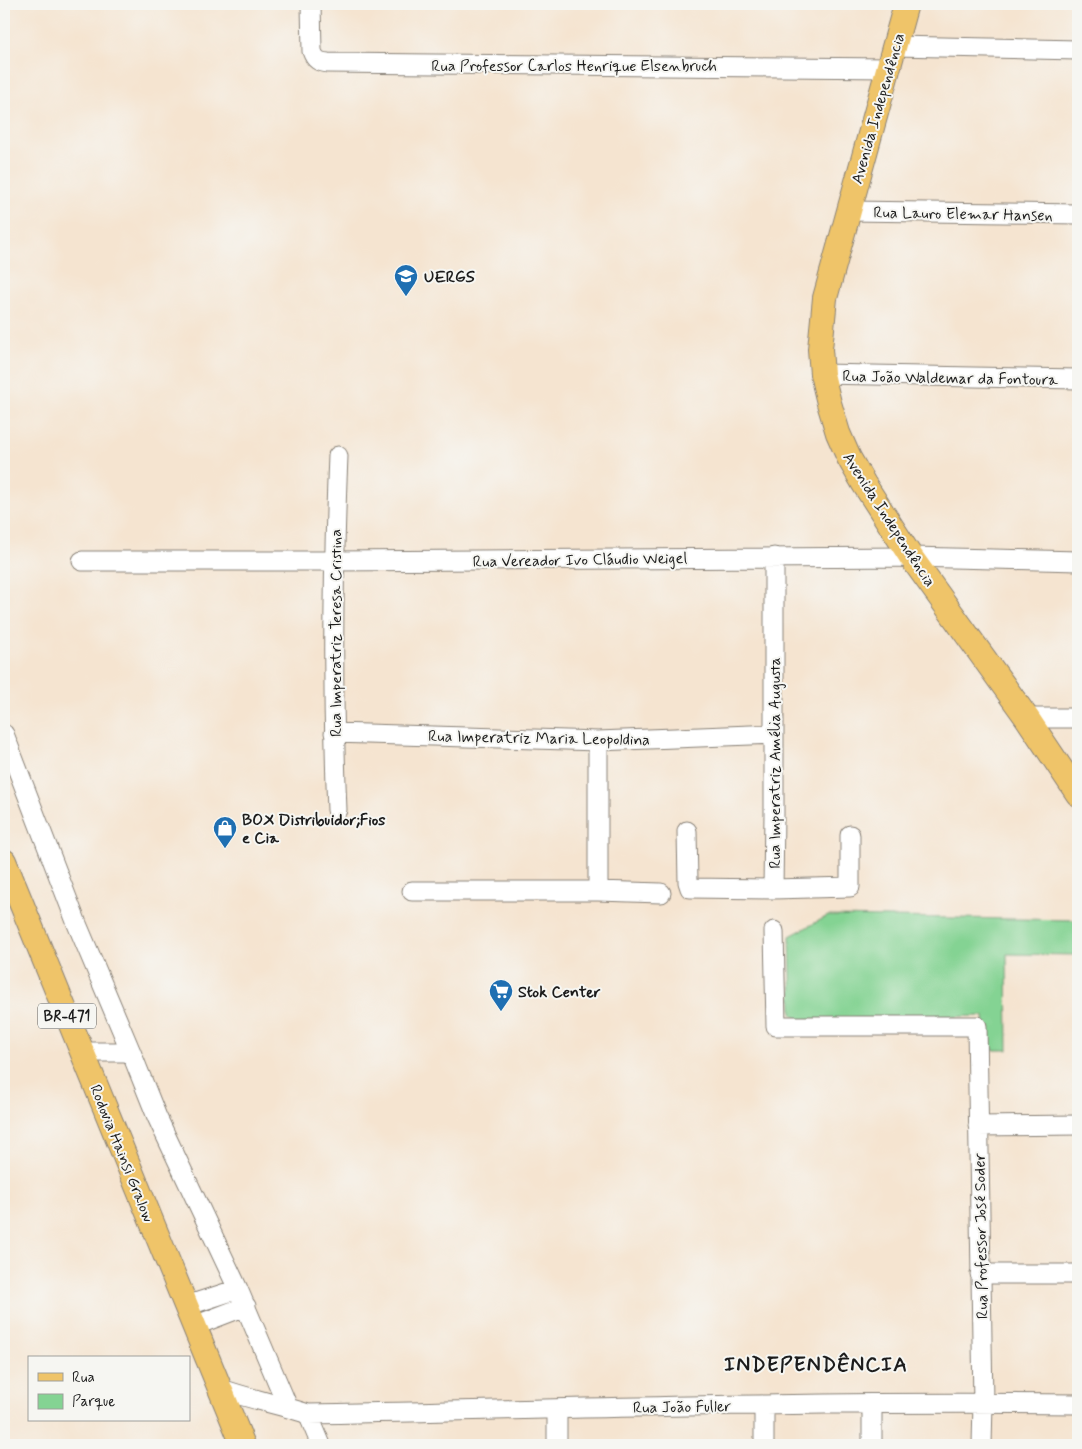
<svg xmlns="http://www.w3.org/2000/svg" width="1082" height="1449" viewBox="0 0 1082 1449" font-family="Mynerve,sans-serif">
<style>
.green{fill:#84d393;stroke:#507858}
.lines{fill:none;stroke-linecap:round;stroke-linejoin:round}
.minor-casing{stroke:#888076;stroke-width:21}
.major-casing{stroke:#888076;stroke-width:26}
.minor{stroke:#fff;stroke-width:19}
.major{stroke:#efc469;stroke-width:24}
.labels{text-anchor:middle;stroke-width:4;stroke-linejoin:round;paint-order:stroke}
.shield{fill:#f6f6f2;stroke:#5d5d5c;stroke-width:1}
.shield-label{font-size:15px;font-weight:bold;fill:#1c1c1c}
.street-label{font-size:16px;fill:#1c1c1c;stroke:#f6f6f2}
.poi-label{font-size:16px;font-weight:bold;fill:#1c1c1c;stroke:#f6f6f2;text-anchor:start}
.district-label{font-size:21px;font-weight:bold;letter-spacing:1px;fill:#1c1c1c;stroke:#f6f6f2}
</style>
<rect width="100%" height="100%" fill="#f6f6f2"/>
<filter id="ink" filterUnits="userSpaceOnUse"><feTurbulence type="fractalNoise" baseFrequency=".02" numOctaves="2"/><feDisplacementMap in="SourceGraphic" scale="10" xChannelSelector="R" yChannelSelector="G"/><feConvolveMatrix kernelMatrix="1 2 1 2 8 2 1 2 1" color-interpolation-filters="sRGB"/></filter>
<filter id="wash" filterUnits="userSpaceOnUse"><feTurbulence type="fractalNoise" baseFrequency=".0096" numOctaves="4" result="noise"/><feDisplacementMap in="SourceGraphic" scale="20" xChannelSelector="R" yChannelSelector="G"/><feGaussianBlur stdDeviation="1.12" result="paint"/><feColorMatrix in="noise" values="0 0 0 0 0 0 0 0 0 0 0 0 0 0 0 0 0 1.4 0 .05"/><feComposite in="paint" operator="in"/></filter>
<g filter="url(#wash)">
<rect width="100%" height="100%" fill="#f5e4d0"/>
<path class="green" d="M828,916L1078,920V955L1007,954L1008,1050H986L984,1016L798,1020L792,1014L790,936Z"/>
</g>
<g filter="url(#ink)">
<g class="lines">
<g class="minor-casing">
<path id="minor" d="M311,4L312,51C315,60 319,62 328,63L890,68
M895,46L1078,50
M848,211L1078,214
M822,374L1078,379
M82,561H334L911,557L1078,561
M1027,718H1078
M334,733L598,741L774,734
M4,734L77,924L131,1052L157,1117L238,1289L288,1407
M598,741V891
M337,810C332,692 333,574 338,456
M687,831L688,882L690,888L773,889L774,814V557
M773,889L850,887V835
M412,891H598L661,893
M774,931L776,1026H977L983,1403L982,1445
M82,1052H131
M978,1126L1078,1125
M980,1274H1078
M186,1306L238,1289
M194,1326L246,1306
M219,1388C248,1399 279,1404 308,1414C565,1409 821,1401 1078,1404
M872,1404V1445
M764,1405V1445
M308,1414L321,1445
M557,1445V1409"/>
</g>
<g class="major-casing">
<path id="major" d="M906,4L825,298L820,349L822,374L829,403L838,433L849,458L864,484L911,557L1027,718L1078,794
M4,861L243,1445"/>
</g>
<use href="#minor" class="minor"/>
<use href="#major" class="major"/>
</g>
</g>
<defs>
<g id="university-pin" transform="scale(1.25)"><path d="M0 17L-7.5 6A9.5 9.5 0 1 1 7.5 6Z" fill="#1f6fb2" stroke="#f6f6f2"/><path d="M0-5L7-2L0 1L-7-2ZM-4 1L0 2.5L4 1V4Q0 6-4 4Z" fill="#fff"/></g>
<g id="shop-pin" transform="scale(1.25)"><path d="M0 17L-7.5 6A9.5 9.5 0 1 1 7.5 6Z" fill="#1f6fb2" stroke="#f6f6f2"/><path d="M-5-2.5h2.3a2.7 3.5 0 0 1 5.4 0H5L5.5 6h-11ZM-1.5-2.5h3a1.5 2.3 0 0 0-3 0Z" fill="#fff"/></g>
<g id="supermarket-pin" transform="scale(1.25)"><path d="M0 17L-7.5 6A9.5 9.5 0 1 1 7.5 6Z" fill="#1f6fb2" stroke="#f6f6f2"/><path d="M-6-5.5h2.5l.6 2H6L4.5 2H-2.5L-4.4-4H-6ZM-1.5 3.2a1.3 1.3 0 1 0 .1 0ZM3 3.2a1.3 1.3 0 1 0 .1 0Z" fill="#fff"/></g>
</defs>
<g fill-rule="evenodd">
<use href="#university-pin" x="406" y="276"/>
<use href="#shop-pin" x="225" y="828"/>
<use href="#supermarket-pin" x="501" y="991"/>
</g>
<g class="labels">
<rect class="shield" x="38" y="1003.5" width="58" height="25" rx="4"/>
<g class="shield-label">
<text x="67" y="1021">BR-471</text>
</g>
<g class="street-label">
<text x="574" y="71">Rua Professor Carlos Henrique Elsenbruch</text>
<text transform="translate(877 108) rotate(-74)" y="6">Avenida Independência</text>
<text transform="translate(963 213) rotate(1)" y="6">Rua Lauro Elemar Hansen</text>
<text transform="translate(950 377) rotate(1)" y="6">Rua João Waldemar da Fontoura</text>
<text transform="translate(890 519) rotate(57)" y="6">Avenida Independência</text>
<text transform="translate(580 559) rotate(-1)" y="6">Rua Vereador Ivo Cláudio Weigel</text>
<text transform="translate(335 633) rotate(-90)" y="6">Rua Imperatriz Teresa Cristina</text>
<text transform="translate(539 737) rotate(1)" y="6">Rua Imperatriz Maria Leopoldina</text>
<text transform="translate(774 763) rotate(-90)" y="6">Rua Imperatriz Amélia Augusta</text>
<text transform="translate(123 1153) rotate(68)" y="6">Rodovia Hainsi Gralow</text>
<text transform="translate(980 1236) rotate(-91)" y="6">Rua Professor José Soder</text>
<text transform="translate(682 1406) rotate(-1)" y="6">Rua João Fuller</text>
</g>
<g class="poi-label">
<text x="424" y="282">UERGS</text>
<text x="242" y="825">BOX Distribuidor;Fios<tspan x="242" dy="18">e Cia</tspan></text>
<text x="518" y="997">Stok Center</text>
</g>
<g class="district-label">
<text x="816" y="1371">INDEPENDÊNCIA</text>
</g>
</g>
<rect width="1082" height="1449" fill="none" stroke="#f6f6f2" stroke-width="20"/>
<rect x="28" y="1356" width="162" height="65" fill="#f6f6f2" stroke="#9f9f9c"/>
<rect x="38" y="1373" width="25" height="8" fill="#efc469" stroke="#9f9f9c"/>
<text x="72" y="1382" font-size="15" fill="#1c1c1c">Rua</text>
<rect x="38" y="1394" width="25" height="15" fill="#84d393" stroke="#9f9f9c"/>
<text x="72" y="1406" font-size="15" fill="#1c1c1c">Parque</text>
</svg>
